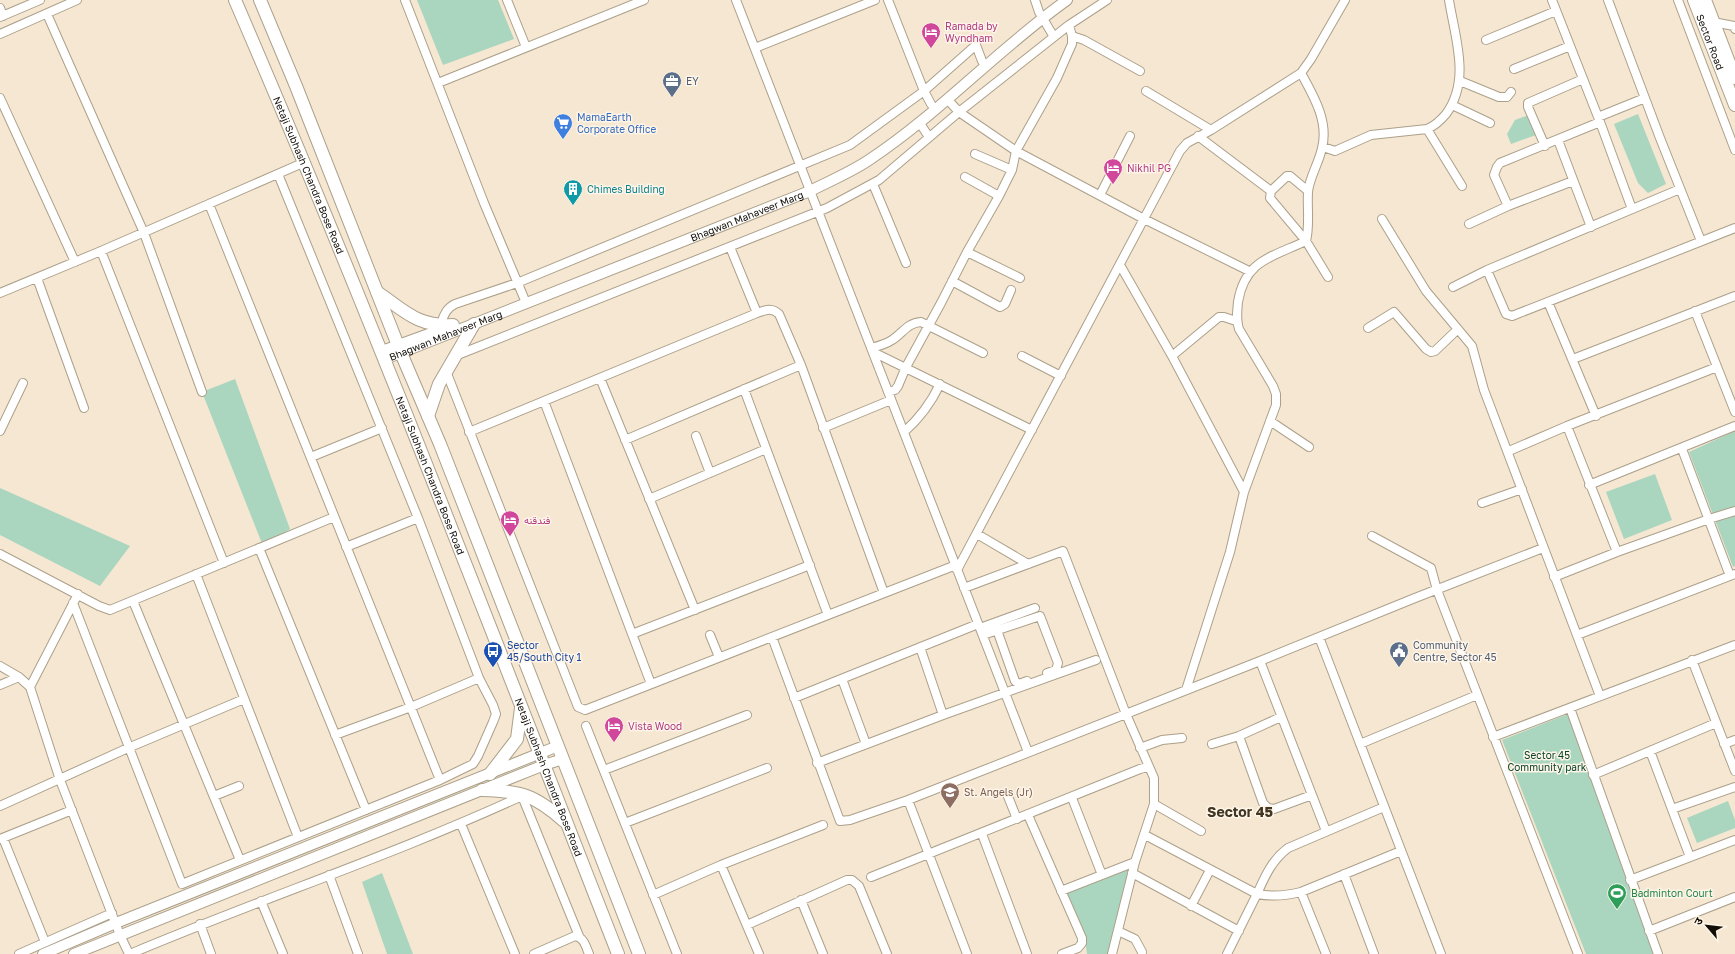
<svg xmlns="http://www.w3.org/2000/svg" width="1735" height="954" viewBox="0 0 1735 954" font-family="'Golos Text',Vazirmatn,'Noto Sans Devanagari',sans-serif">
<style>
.green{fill:#aad6bf}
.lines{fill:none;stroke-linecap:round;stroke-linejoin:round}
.minor-casing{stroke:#aca08a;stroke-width:10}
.tertiary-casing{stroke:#aca08a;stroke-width:12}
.secondary-casing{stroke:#aca08a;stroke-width:14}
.minor{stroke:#fff;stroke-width:8}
.tertiary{stroke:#fff;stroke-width:10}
.secondary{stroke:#fff;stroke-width:12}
.labels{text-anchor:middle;stroke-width:3;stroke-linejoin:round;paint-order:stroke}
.hotel-label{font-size:10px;fill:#b23c85;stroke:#fef5e8;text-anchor:start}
.street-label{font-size:10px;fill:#120d06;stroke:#fef5e8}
.service-label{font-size:10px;fill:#4e5e75;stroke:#fef5e8;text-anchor:start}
.shop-label{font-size:10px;fill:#366cbe;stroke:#fef5e8;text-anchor:start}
.culture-label{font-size:10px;fill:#0d838f;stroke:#fef5e8;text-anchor:start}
.transit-label{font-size:10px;fill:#164399;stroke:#fef5e8;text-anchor:start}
.park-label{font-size:10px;fill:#08442d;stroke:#fef5e8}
.education-label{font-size:10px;fill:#785e54;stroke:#fef5e8;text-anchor:start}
.leisure-label{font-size:10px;fill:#27864d;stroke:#fef5e8;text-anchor:start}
.district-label{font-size:14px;font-weight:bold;fill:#423724;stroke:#fef5e8}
</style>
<rect width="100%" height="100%" fill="#f5e7d1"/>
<path class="green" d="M417,0H498L514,39L443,65Z
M1531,114L1536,135L1511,144L1507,134L1515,120Z
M1638,114L1666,184L1648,193L1638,183L1614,124Z
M235,379L290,529L263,546L202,392Z
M1735,431V566L1733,567L1689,452Z
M1655,474L1672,520L1624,539L1606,492Z
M0,488L130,546L100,586L0,535Z
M1568,714L1654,954H1586L1502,740Z
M1728,801L1735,820V828L1697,843L1687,818Z
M1131,865L1111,954H1087L1086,946L1063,892Z
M382,873L413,954H387L362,882Z"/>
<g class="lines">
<g class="minor-casing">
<path id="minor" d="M405,0L484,203L524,298
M507,0L526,47
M736,0L1028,752
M888,0L924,91L931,104
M1035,0L1039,12L1054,37
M1552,0L1600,122L1632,209
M1608,0L1660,138L1701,241
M1678,0L1735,150
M0,8L3,16
M47,14L144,233L202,392
M0,17L40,0
M1713,22L1734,26L1735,29
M0,34L77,0
M1072,36L1084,40L1140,71
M1486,40L1556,11
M755,48L875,0
M1514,69L1570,46
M1460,81L1499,97H1507L1511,92
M438,83L644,0
M1146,91L1211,130
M0,98L75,262
M948,100L959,112L1016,151L1144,219L1249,271
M1452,105L1490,123
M1598,117L1645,98
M919,122L929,137
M1427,129L1462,186
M1198,136L1271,191
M1558,140L1591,227
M1545,146L1528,107V103L1583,79
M1323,147L1335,151L1371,135L1427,129C1435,126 1440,121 1446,114C1471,80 1455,38 1449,0
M975,154L1012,170
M965,177L999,196
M873,184L906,263
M1308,191L1290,176H1287L1271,191L1270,198L1306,241L1328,277
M1100,195L1130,136
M209,204L440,780L473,764L478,756L493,722L496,714L493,705L479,678L418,518L278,174
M1508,206L1494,175L1497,167L1500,163L1600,122
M1382,219L1426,291L1472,346L1484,390L1600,696
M1469,224L1508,206L1573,181
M730,247L757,313
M101,251L224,563
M967,252L999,196L1012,170L1016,151L1057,78L1068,53L1072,44V36L1069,25
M1120,265L1172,356L1244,492
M1487,270L1506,314L1512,316L1735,228
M37,278L84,408
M952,281L1000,307L1005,304L1011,290
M1453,287L1487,270L1680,189
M0,293L101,251L305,162
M1548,302L1596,416
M1695,311L1735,412
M440,326C444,316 445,309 455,304L517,283L850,145L924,91L976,45L982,61
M1368,328L1394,312L1426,349L1431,352L1435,351L1458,329
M871,348C879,346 886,344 892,340C903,333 907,323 921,322L983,353
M873,352L1032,430
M455,356L827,208L879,180L959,112L1069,25L1107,0
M1022,356L1061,376
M1172,356L1219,317H1224L1236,321
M1573,359L1735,296
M446,371L578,707L585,710L956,565
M600,378L695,610
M744,389L828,615
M888,392L895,390L898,386L906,367L941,303L967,252L1020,278
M544,401L651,684
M1270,421L1309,447
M1567,426L1617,552
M823,428L891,400
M0,431L23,383
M469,432L757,313C766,310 771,307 779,314L801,365L884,593
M904,432C920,418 931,403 940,384
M696,436L710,473
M625,440L801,365
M1682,449L1730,576
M1509,451L1567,426L1717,367
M311,457L382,428
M1589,485L1735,426
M649,499L766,449
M1482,503L1522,489
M977,534L1028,564
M1372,536L1431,568L1437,590L1578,954
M346,547L418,518
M259,548L366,810
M0,554L99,606L110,610L334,517
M957,570L1180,151L1187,143L1211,130L1301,73L1311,59L1345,0
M196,574L298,837
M1554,577L1617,552L1709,519L1735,511
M964,588L1063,551L1126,714L1154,778V804L1135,862L1112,954
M78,594L30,687L60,780L120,935L129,954
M133,601L240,860
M73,603L182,884L440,780
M980,628L1035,608
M997,630L1015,681L1019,684L1027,681
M632,634L810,565
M710,635L719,657
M983,635L1040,616L1058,663L1056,670L1047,673
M1577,635L1735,574
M772,637L840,821L850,820L908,800L1260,661L1415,598L1543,548
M1319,637L1441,954
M920,647L943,715
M1692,660L1735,771
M1260,661L1326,831
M0,666L19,677L30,687
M842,679L866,744
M0,685L19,677
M1186,690L1230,552L1244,492L1276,405V394L1273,386L1239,329C1236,320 1237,312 1238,302C1245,260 1272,257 1306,241C1310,225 1307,209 1308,192C1309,178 1319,163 1322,148C1329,121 1313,95 1301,73
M794,698L978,624
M1570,708L1658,954
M586,726L677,954
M335,735L411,707L479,678
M1239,736L1263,803L1268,808L1274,809L1312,795
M1493,737L1735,645
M1212,744L1239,736L1281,717
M1360,744L1477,695
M1724,744L1735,740
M1140,748L1162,740L1182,738
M1650,751L1690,857
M817,763L943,715L1096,660
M604,770L747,715
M1593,775L1716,723
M1007,794L1017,819
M214,796L239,786
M1072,798L1102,875
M908,800L967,954
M1154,804L1201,831
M0,806L128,748L244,699
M1672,809L1735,787
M1028,815L1082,938V943L1078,948L1062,954
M625,823L767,768
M461,824L515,954
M982,834L1027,954
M1145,835L1257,894C1265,876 1272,860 1288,848L1384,807
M3,838L45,942
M0,839L72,810
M721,865L759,954
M1132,873L1239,931
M1344,874L1374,954
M329,875L358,954
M871,877L1140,769L1148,767
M1630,880L1735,840
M1061,891L1135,862
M1301,892L1326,954
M653,895L721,865L823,825
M801,900L823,954
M261,901L283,954
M1191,906L1210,870
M200,924L211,954
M747,925L847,880H852L859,886L887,954
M1118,931L1135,939L1142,952
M1649,931L1735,897
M19,954L112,913
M130,954C260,899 394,855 522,796L579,936
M534,954L575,936C584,937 586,947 589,954
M1227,954L1257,894C1273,897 1285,896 1301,892L1401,851"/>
</g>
<g class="tertiary-casing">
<g id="tertiary">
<path d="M382,351L451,326"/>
<path id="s1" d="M385,359L810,191C830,181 851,172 869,160C940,113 998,49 1067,0"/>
<path d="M43,954L116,923L558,746"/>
<path d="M74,954L544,765L563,759"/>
</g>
</g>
<g class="secondary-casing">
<g id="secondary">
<path id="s2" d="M235,0C371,315 493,635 618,954"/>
<path d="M260,0L296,86L401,353L440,444L639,954"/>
<path id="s3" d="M1694,0L1735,105"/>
<path d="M1705,0L1735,78"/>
<path d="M377,292C404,310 417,327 453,325"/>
<path d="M428,416L439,384L474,324"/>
<path d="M490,774L517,739L521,708"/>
<path d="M482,790C521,791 535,795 564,821"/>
</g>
</g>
<use href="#minor" class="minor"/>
<use href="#tertiary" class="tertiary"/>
<use href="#secondary" class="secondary"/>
</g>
<defs>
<g id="hotel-pin" transform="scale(1)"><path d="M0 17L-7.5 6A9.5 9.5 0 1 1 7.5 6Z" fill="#d1479c" stroke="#fef5e8"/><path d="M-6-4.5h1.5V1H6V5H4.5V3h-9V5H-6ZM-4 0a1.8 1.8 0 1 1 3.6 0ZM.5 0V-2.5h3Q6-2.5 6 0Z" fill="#fff"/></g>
<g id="office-pin" transform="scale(1)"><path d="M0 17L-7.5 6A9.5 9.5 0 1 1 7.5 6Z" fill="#5c6f8a" stroke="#fef5e8"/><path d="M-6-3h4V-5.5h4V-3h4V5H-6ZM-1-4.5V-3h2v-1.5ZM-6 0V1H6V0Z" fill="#fff"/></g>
<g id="supermarket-pin" transform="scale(1)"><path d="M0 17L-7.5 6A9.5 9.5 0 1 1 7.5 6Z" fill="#3f7fe0" stroke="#fef5e8"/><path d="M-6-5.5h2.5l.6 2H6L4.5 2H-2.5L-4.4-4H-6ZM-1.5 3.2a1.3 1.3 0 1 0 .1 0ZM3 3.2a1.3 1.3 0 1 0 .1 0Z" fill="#fff"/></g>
<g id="building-pin" transform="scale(1)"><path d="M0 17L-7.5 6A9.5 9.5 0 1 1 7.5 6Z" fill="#0f9aa8" stroke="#fef5e8"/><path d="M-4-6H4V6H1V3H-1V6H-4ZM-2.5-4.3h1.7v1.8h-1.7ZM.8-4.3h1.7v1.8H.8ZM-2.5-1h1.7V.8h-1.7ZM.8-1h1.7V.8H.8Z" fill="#fff"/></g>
<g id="bus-pin" transform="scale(1)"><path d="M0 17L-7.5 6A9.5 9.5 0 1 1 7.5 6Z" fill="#1a4fb4" stroke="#fef5e8"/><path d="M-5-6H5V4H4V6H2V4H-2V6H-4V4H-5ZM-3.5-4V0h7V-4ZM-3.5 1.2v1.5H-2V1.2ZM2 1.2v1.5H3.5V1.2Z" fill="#fff"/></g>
<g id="civic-pin" transform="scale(1)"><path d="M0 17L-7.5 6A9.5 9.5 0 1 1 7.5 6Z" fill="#5c6f8a" stroke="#fef5e8"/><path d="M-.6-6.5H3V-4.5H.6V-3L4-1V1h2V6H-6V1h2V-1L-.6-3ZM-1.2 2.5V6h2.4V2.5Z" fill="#fff"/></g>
<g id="school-pin" transform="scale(1)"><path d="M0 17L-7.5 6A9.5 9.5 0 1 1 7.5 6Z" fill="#8d6e63" stroke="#fef5e8"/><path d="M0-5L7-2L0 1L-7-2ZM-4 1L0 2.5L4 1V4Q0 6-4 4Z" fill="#fff"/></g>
<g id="stadium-pin" transform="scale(1)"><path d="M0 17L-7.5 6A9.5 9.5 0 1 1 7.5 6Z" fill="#2e9e5b" stroke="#fef5e8"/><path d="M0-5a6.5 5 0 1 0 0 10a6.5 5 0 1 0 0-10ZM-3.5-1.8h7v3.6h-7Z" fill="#fff"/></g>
</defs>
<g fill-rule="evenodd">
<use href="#hotel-pin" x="931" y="32"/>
<use href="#office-pin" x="672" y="81"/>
<use href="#supermarket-pin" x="563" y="123"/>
<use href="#hotel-pin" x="1113" y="168"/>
<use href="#building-pin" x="573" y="189"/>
<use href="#hotel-pin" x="510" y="520"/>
<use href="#bus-pin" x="493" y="651"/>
<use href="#civic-pin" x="1399" y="651"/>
<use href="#hotel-pin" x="614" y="726"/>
<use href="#school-pin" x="950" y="792"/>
<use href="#stadium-pin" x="1617" y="893"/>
</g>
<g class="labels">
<g class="hotel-label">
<text x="945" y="30">Ramada by<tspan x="945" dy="12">Wyndham</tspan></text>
<text x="1127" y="172">Nikhil PG</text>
<text x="524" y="524">فندقنه</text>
<text x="628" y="730">Vista Wood</text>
</g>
<g class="street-label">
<text dy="4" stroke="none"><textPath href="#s3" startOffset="45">Sector Road</textPath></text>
<text dy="4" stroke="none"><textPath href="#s2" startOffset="190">Netaji Subhash Chandra Bose Road</textPath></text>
<text dy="4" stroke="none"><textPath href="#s1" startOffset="389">Bhagwan Mahaveer Marg</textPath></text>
<text dy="4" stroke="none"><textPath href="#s1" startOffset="65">Bhagwan Mahaveer Marg</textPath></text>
<text dy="4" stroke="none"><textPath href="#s2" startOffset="514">Netaji Subhash Chandra Bose Road</textPath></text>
<text dy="4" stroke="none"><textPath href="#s2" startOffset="838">Netaji Subhash Chandra Bose Road</textPath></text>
</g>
<g class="service-label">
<text x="686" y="85">EY</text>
<text x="1413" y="649">Community<tspan x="1413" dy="12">Centre, Sector 45</tspan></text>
</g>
<g class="shop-label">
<text x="577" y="121">MamaEarth<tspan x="577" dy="12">Corporate Office</tspan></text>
</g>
<g class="culture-label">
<text x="587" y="193">Chimes Building</text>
</g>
<g class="transit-label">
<text x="507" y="649">Sector<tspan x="507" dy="12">45/South City 1</tspan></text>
</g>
<g class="park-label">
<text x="1547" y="759">Sector 45<tspan x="1547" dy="12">Community park</tspan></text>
</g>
<g class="education-label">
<text x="964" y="796">St. Angels (Jr)</text>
</g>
<g class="leisure-label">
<text x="1631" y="897">Badminton Court</text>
</g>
<g class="district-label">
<text x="1240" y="817">Sector 45</text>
</g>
</g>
<g transform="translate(1707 926) rotate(298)" stroke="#fef5e8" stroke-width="3" paint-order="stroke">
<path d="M0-3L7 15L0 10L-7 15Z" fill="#120d06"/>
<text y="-6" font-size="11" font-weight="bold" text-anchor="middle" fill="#120d06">उ</text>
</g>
</svg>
